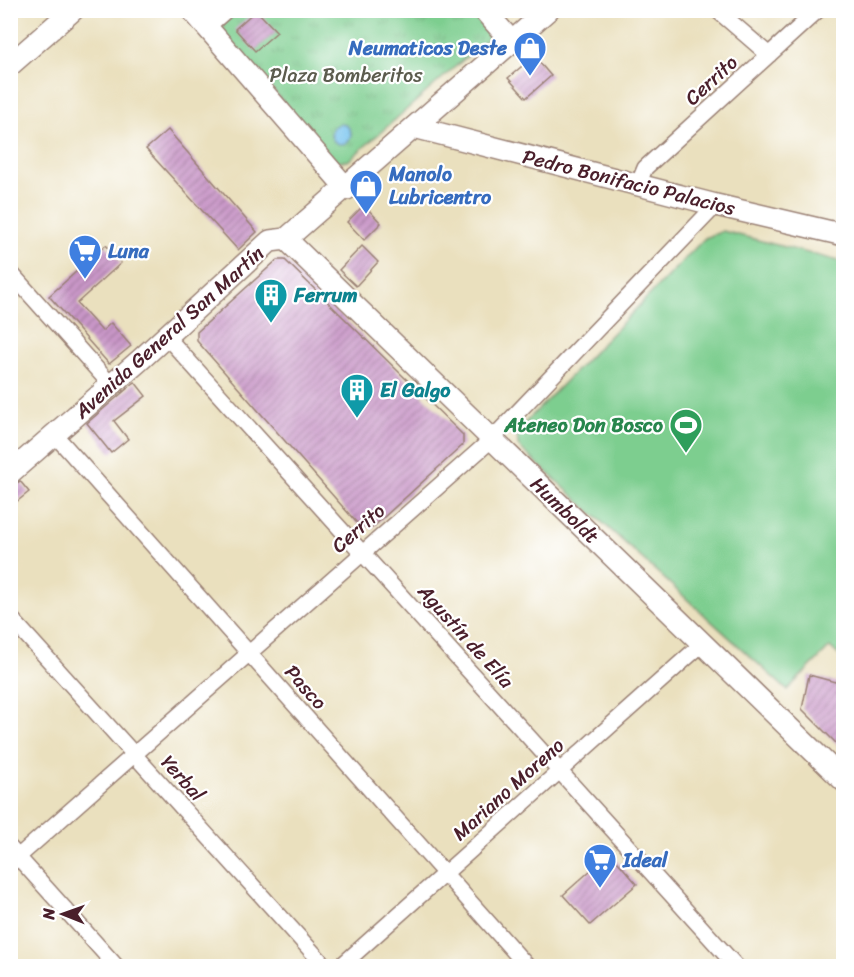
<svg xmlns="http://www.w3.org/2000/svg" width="854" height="977" viewBox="0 0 854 977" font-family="Sriracha,sans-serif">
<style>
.green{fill:#7dce8f;stroke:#64765d;stroke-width:1.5}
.park{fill:url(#park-tufts);stroke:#64765d;stroke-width:1.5}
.water{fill:#73c2ee;stroke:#5e708c;stroke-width:1.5}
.building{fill:url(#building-hatch)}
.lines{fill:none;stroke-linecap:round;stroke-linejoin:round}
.street-casing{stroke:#9a8074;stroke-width:18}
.secondary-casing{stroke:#9a8074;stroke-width:24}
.street{stroke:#fff;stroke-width:15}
.secondary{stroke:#fff;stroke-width:21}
.labels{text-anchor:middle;stroke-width:4.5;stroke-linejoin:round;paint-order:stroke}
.shop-label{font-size:20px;font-weight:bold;fill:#366cbe;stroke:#fff;text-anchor:start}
.park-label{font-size:20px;fill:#5c5c4e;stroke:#fff}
.street-label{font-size:20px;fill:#4a1f2b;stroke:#fff}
.culture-label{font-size:20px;font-weight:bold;fill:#0d838f;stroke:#fff;text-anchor:start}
.leisure-label{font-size:20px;font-weight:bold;fill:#27864d;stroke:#fff;text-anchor:end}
</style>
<defs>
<pattern id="park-tufts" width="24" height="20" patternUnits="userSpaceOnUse" patternTransform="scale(1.5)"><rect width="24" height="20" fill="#7dce8f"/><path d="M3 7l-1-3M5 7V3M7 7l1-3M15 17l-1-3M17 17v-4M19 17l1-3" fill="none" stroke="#6eb07c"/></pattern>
<pattern id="building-hatch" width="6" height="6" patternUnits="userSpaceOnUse" patternTransform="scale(1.5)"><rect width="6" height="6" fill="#c997c8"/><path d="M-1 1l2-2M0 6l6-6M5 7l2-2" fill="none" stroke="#a57ba3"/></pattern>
</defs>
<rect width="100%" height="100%" fill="#fff"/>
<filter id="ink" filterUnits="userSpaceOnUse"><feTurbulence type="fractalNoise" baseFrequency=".0167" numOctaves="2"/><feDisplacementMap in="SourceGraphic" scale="12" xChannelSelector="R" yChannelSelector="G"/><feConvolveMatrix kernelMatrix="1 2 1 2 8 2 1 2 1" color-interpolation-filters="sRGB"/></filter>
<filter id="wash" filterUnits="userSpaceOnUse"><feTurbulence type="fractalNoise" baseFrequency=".008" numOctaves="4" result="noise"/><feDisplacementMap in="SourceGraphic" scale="24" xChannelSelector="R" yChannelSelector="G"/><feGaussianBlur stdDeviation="1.35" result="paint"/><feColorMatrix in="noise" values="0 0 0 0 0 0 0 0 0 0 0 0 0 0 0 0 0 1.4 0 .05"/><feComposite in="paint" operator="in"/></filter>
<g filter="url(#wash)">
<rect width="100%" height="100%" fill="#eae0be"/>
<path class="green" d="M723,231L843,262V659L830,647L787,690L518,446L517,431L705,238Z"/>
<path class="park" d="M477,10L489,29L488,38L348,161H334L224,34C221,24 222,18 231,11Z"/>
<path class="water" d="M331 134a10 10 0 1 1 20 0a10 10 0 1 1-20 0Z"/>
<g id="blocks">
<path class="building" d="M256,10L277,32L255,51L235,29Z
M534,56L551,76L526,98L508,78Z
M168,130L257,232L238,250L146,149Z
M364,205L381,223L364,240L347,222Z
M106,245L121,263L77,303L102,331L111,323L131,346L109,364L49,296Z
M362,246L378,262L356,286L339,270Z
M277,260H285L463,435V445L372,528L357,523L197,341V332Z
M135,382L146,396L114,421L128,439L111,453L87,423Z
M20,481L29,492L10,507V487Z
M809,675L843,684V732L840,747L802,709Z
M610,853L637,884L590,925L563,895Z"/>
</g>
</g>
<g filter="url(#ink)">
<use href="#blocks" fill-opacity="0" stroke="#9a8074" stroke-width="1.5"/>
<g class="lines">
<g class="street-casing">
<path id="street" d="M717,10L769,55
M638,185L645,168L818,10
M10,272L111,385
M165,335L736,966
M55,435L527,966
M10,617L325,966
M10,848L116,966
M10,864L491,440L716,205
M341,966L703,643"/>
</g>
<g class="secondary-casing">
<path id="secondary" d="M192,10L347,189
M484,10L512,42
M205,25L222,10
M10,65L73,10
M414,127L716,205L844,235
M286,239L844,781
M10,473L139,361L270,241L286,239L548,10"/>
</g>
<use href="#street" class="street"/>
<use href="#secondary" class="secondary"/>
</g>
</g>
<defs>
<g id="shop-pin" transform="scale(1.725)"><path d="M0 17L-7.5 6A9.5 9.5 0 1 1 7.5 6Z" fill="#3f7fe0" stroke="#fff"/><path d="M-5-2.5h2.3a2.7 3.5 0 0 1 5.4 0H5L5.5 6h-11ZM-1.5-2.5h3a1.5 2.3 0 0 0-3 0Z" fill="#fff"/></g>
<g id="supermarket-pin" transform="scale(1.725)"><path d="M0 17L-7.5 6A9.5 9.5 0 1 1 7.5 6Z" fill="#3f7fe0" stroke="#fff"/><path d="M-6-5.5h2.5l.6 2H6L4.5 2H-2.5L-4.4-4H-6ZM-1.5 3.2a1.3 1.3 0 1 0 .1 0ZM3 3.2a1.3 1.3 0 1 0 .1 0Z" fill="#fff"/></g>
<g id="building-pin" transform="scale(1.725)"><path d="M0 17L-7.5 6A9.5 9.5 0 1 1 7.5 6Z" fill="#0f9aa8" stroke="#fff"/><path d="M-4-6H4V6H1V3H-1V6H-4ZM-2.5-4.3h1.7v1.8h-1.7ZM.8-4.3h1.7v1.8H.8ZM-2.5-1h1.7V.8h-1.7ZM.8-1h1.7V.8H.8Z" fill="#fff"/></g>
<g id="stadium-pin" transform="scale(1.725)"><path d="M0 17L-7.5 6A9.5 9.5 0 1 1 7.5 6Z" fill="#2e9e5b" stroke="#fff"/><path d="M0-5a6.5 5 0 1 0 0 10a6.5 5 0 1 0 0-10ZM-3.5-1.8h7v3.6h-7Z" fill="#fff"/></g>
</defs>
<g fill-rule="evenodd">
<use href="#shop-pin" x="530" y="48"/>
<use href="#shop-pin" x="366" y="186"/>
<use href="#supermarket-pin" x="85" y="251"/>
<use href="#building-pin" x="271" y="295"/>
<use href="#building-pin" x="357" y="390"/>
<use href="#stadium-pin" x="686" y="425"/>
<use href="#supermarket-pin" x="600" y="860"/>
</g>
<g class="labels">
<g class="shop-label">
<text x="507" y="55" text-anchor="end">Neumaticos Deste</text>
<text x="389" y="181">Manolo<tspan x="389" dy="23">Lubricentro</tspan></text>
<text x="108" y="258">Luna</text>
<text x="623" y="867">Ideal</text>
</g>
<g class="park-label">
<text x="346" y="82">Plaza Bomberitos</text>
</g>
<g class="street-label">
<text transform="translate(711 80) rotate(-42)" y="7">Cerrito</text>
<text transform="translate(629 182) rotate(14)" y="7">Pedro Bonifacio Palacios</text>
<text transform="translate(169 332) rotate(-42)" y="7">Avenida General San Martín</text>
<text transform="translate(565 510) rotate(44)" y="7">Humboldt</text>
<text transform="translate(358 528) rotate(-41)" y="7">Cerrito</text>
<text transform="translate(466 636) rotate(48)" y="7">Agustín de Elía</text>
<text transform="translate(306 687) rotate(49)" y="7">Pasco</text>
<text transform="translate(183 778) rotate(48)" y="7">Yerbal</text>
<text transform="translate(508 789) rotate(-42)" y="7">Mariano Moreno</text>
</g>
<g class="culture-label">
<text x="294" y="302">Ferrum</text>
<text x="380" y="397">El Galgo</text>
</g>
<g class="leisure-label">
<text x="663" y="432">Ateneo Don Bosco</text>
</g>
</g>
<rect width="854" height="977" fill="none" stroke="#fff" stroke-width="36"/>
<g transform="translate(63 914) rotate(271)" stroke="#ffffff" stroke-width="4.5" paint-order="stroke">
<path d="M0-4.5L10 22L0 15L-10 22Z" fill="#4a1f2b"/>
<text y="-9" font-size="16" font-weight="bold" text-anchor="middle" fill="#4a1f2b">N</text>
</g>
</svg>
